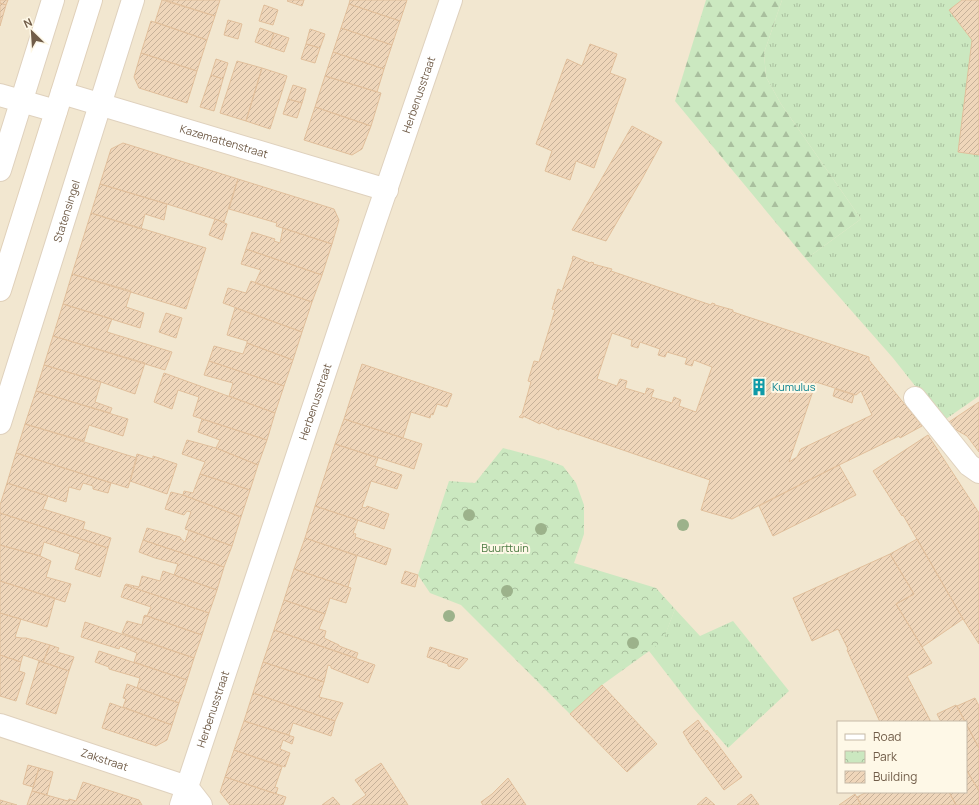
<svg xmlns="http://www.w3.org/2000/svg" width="979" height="805" viewBox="0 0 979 805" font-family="Manrope,sans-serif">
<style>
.residential{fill:#f2e7d0;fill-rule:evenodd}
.grass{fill:url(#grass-tufts)}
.forest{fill:url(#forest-firs)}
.park{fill:url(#park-crowns)}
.building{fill:url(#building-hatch);stroke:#e1bf9b;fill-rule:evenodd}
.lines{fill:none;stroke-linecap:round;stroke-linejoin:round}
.pedestrian-casing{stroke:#dfd1bd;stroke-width:24}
.minor-casing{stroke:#dfd1bd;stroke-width:24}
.secondary-casing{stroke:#e0d0b9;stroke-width:24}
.pedestrian{stroke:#fff;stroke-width:22}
.minor{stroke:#fff;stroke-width:22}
.secondary{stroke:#fff;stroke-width:22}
.tree{fill:#9cb28b}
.labels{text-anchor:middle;stroke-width:4;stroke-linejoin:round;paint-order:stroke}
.street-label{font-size:11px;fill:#715d49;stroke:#fef8e7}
.culture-label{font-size:11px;fill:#0d838f;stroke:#fef8e7;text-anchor:start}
.park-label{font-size:11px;fill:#4e7c44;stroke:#fef8e7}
</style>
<defs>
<pattern id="grass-tufts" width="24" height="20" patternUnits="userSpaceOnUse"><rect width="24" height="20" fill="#cbe8c0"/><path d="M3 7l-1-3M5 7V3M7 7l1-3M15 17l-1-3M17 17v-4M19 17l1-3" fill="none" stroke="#a9bf9e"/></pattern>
<pattern id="forest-firs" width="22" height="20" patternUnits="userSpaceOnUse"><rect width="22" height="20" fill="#cbe8c0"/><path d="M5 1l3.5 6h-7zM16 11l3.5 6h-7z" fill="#a9bf9e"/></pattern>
<pattern id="park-crowns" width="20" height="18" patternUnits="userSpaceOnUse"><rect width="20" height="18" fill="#cbe8c0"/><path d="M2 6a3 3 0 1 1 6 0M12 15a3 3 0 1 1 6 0" fill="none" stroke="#a9bf9e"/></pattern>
<pattern id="building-hatch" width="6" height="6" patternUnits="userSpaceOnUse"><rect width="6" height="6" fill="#efd6ba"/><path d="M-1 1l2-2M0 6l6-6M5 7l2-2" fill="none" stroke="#c6b199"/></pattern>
</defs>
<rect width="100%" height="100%" fill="#fbf4e1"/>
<path class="residential" d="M0,0H979V805H0ZM838,722H966V792H838Z"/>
<path class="grass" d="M782,0H979V396L943,421L893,358L806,259L861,219L781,104L766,77L764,53Z
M675,609L700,636L733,621L789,691L728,748L694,709L649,651L663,640Z"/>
<path class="forest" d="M706,0H782L764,53L766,77L781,104L861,219L806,259L675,101Z"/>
<path class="park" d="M503,448L544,459L563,466L576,483L584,505V534L574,563L656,588L675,609L663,641L602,685L570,714L461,605L430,593L418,575L449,481L475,483Z"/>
<path class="building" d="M0,0H8L6,5L0,3Z
M162,0L215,16L207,40L155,22Z
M165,0H220L215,16Z
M288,0H304L302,6L287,1Z
M350,0H407L400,21L349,4Z
M962,0H979V155L958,152L972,40L949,10Z
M0,3L6,5L0,26Z
M349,4L400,21L392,45L341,28Z
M264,5L278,10L273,25L259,21Z
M228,20L242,24L238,39L224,35Z
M151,21L207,40L197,71L141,53Z
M260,28L274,33L269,47L255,42Z
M341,28L392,45L384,69L333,52Z
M310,29L325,34L320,48L306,44Z
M274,33L289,38L284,52L269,47Z
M306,44L320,48L315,63L301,59Z
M590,44L617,54L610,73L626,79L594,168L576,161L570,180L545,171L552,151L536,144L567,59L582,66Z
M333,52L384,69L377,92L325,76Z
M141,53L197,71L187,103L139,88L134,77Z
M216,59L228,63L223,79L211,75Z
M237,61L262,68L246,121L220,113Z
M262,68L287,76L270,129L246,121Z
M211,75L223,79L214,111L200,107Z
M325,76L381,93L371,126L315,107Z
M293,85L306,89L302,103L288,99Z
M288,99L302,103L297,118L283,114Z
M315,107L371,126L362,149L352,155L304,140Z
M632,126L662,142L643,177L606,241L572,230Z
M123,143L238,179L224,222L167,204L100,184L111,149Z
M238,179L334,209L339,220L332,244L276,226L277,223L229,209Z
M100,184L167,204L164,220L145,214L141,229L91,213Z
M91,213L206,248L186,309L72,274Z
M215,219L227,224L222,240L209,235Z
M283,228L332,244L322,275L246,249L252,232L275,239L274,241L280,243Z
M246,249L322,275L312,302L255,283L261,270L241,264Z
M573,256L590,263L591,262L594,263L593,264L612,269L611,271L711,305L712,303L715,304V305L733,310V312L869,357V360L922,426L900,438L899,436L839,465L732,519L701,510L710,480L559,428V430L541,422L540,424L523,416V418L519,417L522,414L531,382L528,381L534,361L539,362L555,310L552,309L558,289L562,291L573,259H572ZM612,333L632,340L631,346L638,348L640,342L660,349L658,355L665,357L667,352L687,358L685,364L692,366L694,360L712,367L696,412L679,406L681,400L674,397L672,403L651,397L654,390L647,388L645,394L625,388L627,381L620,379L617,386L597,379ZM816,382L856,395L861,391L872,415L801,449L797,457L789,462Z
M72,274L131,291L126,307L144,313L140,328L63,304Z
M251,281L312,302L302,332L223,303L228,288L246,293Z
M63,304L112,319L107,332L172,352L165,370L53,336Z
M235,308L302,332L293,360L247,343V341L227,335Z
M166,313L182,318L176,338L159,332Z
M53,336L145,363L135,394L101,382L44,365Z
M247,343L293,360L284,386L209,361L214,346L243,354Z
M209,361L284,386L275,413L229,396L233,383L204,375Z
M362,364L452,394L447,407L437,404L433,415L431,414L430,418L411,412L403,438L344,419Z
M44,365L101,382L95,402L112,408L110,413L36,391Z
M164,373L275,413L267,440L193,416L199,397L178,390L172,409L154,402Z
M835,389L854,395L852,403L833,396Z
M36,391L128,419L123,436L89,425L84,441L25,424Z
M979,402V452L967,436L946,424Z
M202,419L267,440L258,465L216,448L220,440L198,432Z
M344,419L422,444L414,469L335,444Z
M25,424L137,458L128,488L16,453Z
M928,435L979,513V644L963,619L903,515L902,516L873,471Z
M187,440L216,448L258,465L250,490L200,474L205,462L182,454Z
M335,444L378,458L375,466L402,475L397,489L371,481L368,490L362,507L366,508L367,506L389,514L384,529L315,506Z
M16,453L111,483L108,493L93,489V486L83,483L80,490L69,487L66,502L7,483Z
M137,454L153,459V456L177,464L167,494L130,481Z
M839,465L856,495L773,536L759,506Z
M200,474L250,490L241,517L183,495L184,491L193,493Z
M7,483L48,496L43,509L85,522L83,529L111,538L108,548L0,513V505Z
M171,492L183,495L241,517L232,546L185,529L191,512L187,511L184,515L165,509Z
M315,506L358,520L353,533L356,534L355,537L391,549L386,565L305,538Z
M0,513L108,548L100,577L75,569L80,554L44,542L40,556L0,545Z
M147,528L180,537L182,540L185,542L189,530L232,546L224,567L143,540Z
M305,538L357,556L348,587L294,569Z
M917,539L963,619L922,647L896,604L914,594L890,554Z
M143,540L224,567L217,590L174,575L178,564L155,558L139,552Z
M0,545L40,556L51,561L46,577L71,584L65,602L0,581Z
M890,554L914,594L896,604L932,663L907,676L931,722H880L847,650L848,649L838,629L812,641L793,598Z
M294,569L351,588L346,603L330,598L325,614L284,600Z
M163,571L217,590L209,613L125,585L126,584L139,587L142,576L160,581Z
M405,571L418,575L415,587L401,583Z
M0,581L55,598L47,627L0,613Z
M125,585L209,613L202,635L147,616H144L145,615L147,616L151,607L121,597Z
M284,600L325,614L319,629L326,631L324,638L339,645V646L358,653L356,658L274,630Z
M0,613L21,619L15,637L21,638H26L50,645L43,662L23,655L21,662L0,655Z
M144,616H147L202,635L194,658L122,633L127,621L142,625Z
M85,622L194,658L187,680L134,662L137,653L120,646L119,649L81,637Z
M274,630L375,665L368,683L331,668V666L328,665L324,682L263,662Z
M50,645L59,648L57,652L74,657L69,671L43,662Z
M430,647L468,659L459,669L448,666V664L427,657Z
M99,651L187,680L179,703L137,688L140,678L109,669V667L95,662Z
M0,655L21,662L19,671L25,673L16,701L0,696Z
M39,661L69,671L56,714L26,704Z
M263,662L324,682L319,697L343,703L335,721L253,693Z
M127,684L179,703L172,725L123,707L126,699L123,698Z
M602,685L657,744L627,772L570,714Z
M253,693L335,721L331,736L293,723L289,735L244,721Z
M975,698L979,706V748L957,706Z
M110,703L172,725L167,740L156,746L102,728Z
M956,705L965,722H941L937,714Z
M698,720L706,732L707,730L742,777L724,790L690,744L683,732Z
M244,721L294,737L292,744L283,740L280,749L290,753L285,767L234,750Z
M966,724L979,748V791L966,769Z
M234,750L282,767L275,787L278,788L276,794L225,777Z
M381,763L408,805H352L366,795L355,780Z
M28,765L39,768L33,787L23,784Z
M39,768L53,772L47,795L32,791Z
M966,769L979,791V805H956L949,792H966Z
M225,777L286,797L283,805H230L220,792Z
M508,778L526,805H483L481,802L492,794Z
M83,782L139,800L142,805H27L32,791L68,801L69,799L76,801Z
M867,792H949L956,805H861L857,797Z
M751,794L759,805H737Z
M855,794L861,805H839Z
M333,797L340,805H322Z
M706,797L715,805H697Z
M0,800L17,805H0Z"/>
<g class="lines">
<g class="pedestrian-casing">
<path id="pedestrian" d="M915,398L969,465L979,472"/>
</g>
<g class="minor-casing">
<g id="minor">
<path id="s1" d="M62,93L387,190"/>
<path d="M0,95L56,111"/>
<path d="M0,170L53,0"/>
<path id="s2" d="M0,423L133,0"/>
<path id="s3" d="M0,725L187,787L201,805"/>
<path id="s4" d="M181,805L374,225L451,0"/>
</g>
</g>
<g class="secondary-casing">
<path id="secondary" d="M0,290L91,0"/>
</g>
<use href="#pedestrian" class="pedestrian"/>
<use href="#minor" class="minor"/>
<use href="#secondary" class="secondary"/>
</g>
<g class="tree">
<circle cx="469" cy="515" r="6"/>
<circle cx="683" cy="525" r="6"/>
<circle cx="541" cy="529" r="6"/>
<circle cx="507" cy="591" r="6"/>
<circle cx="449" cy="616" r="6"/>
<circle cx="633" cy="643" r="6"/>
</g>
<defs>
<g id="building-bare" transform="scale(1.38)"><path d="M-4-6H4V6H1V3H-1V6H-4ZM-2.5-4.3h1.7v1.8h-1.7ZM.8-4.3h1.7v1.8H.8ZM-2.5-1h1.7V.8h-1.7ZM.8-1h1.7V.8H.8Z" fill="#0f9aa8" stroke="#fef8e7" stroke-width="2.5" paint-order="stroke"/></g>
</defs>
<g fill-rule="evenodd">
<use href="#building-bare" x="759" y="387"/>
</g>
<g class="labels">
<g class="street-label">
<text dy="4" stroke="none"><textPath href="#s4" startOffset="749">Herbenusstraat</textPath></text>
<text dy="4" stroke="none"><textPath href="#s1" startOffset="169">Kazemattenstraat</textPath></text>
<text dy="4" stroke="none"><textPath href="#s2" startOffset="222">Statensingel</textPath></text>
<text dy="4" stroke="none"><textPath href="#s4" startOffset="425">Herbenusstraat</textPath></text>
<text dy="4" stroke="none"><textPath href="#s4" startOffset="101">Herbenusstraat</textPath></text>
<text dy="4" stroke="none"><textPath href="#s3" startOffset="110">Zakstraat</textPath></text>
</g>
<g class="culture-label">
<text x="772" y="391">Kumulus</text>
</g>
<g class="park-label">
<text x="505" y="552">Buurttuin</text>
</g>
</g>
<rect x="837" y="721" width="130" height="72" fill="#fef8e7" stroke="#c6baa8"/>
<rect x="845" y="734" width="20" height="6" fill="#ffffff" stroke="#c6baa8"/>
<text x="873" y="741" font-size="12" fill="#715d49">Road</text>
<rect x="845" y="751" width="20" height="12" fill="url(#park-crowns)" stroke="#c6baa8"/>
<text x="873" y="761" font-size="12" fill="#715d49">Park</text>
<rect x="845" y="771" width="20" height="12" fill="url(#building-hatch)" stroke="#c6baa8"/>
<text x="873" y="781" font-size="12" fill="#715d49">Building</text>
<g transform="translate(32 32) rotate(335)" stroke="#fef8e7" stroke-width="3" paint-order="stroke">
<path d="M0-3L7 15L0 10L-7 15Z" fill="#715d49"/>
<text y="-6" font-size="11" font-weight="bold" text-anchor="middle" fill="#715d49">N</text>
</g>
</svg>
